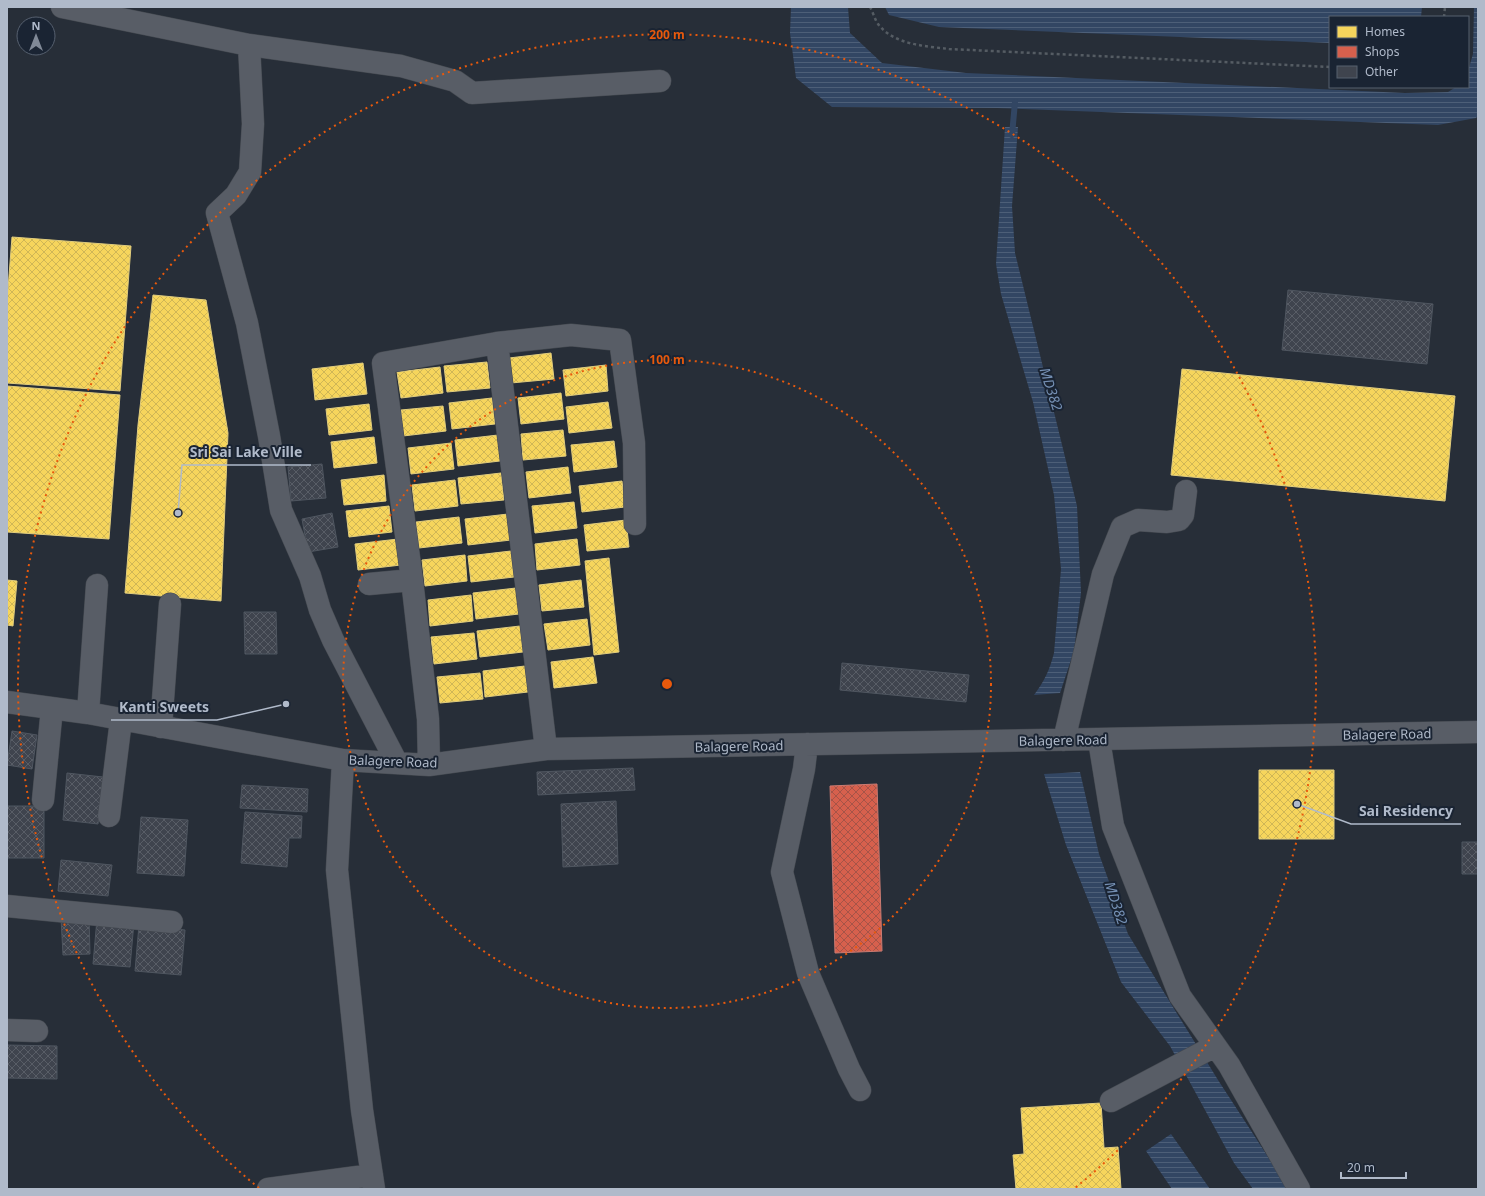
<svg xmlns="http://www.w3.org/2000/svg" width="1485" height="1196" viewBox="0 0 1485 1196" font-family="'Noto Sans',sans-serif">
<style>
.water{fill:url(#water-rules)}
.homes{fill:url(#homes-cross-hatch);stroke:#e1cd7d}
.shops{fill:url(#shops-cross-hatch);stroke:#cb7b72}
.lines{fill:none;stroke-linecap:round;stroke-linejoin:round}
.stream{stroke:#324663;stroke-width:6}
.building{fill:url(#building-cross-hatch);stroke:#4f5660}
.minor-casing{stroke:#444950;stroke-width:23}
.path{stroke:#555c63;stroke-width:2.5;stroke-dasharray:3 3;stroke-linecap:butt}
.minor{stroke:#585d66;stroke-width:22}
.ring{fill:none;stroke:#e8590c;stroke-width:2;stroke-dasharray:2 4}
.labels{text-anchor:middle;stroke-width:4;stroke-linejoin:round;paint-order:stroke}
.street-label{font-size:13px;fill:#b0baca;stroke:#1a2433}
.water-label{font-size:14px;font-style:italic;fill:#7590b4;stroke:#1a2433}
.centre{fill:#e8590c;stroke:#1a2433;stroke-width:2}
.ring-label{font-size:12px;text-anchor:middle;font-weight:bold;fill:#e8590c;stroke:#1a2433;stroke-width:4;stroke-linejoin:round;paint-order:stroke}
.leader{fill:none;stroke:#b0baca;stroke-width:1.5}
.callout-dot{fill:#b0baca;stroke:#1a2433;stroke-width:1.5}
.callout-label{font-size:14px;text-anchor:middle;font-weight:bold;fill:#b0baca;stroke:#1a2433;stroke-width:4;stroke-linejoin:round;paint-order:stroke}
</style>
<defs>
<pattern id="water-rules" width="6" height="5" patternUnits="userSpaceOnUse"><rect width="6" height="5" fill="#324663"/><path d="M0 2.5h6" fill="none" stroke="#4d5f78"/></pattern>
<pattern id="homes-cross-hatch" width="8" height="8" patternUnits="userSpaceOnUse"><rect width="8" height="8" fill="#f6d55c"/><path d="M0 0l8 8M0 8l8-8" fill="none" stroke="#cfb656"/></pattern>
<pattern id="shops-cross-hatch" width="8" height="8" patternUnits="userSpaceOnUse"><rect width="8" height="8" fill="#d6604d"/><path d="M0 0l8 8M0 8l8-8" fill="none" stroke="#a65448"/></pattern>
<pattern id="building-cross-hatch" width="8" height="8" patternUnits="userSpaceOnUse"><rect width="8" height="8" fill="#3f444e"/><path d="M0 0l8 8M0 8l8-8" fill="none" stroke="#585d66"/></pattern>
</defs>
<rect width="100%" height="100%" fill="#272e38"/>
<path class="water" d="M791,7H848L850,33L882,63L966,73L1405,93L1448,92L1456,87H1468V71L1473,54L1474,7H1478V116L1476,118L1438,125L997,108L832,107L796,78L790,33Z
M885,7H1422L1421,17H1330V43L939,27L889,15Z
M1005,127H1018L1012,206L1015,253L1077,506L1081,593L1074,651L1060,693L1034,695C1044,682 1050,669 1054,653L1061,569L1054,495L1033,402L1001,294L996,264Z
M1080,772L1099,854L1128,934L1218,1080L1289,1189H1253L1234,1163L1170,1046L1121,982L1066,845L1044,774Z
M1171,1134L1210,1189H1172L1146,1151Z"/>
<path class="homes" d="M12,237L131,246L120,391L7,383V302Z
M153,295L206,300L228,433L221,601L125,593L138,425Z
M551,353L554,379L511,383L509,358Z
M487,362L490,388L447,392L444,366Z
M363,363L367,394L315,400L312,369Z
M606,365L608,391L566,396L563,370Z
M440,367L443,393L401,398L397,372Z
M1182,369L1455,396L1445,501L1171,475Z
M7,386L120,395L109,539L7,532Z
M561,393L564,419L521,424L518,398Z
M492,398L495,424L452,429L449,403Z
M608,402L612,428L569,433L566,407Z
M369,404L372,430L329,435L326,409Z
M443,406L446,431L403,436L401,410Z
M563,430L566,456L523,460L521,434Z
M498,435L500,461L458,466L455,440Z
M374,437L377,463L334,468L331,442Z
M614,441L617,467L574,472L571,445Z
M451,443L454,469L411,474L408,448Z
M568,467L571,493L529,498L526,472Z
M501,473L504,500L461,504L458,478Z
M384,475L386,501L344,505L341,480Z
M455,480L458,506L415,511L412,485Z
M622,481L625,507L582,512L579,486Z
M574,502L577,528L535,533L532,506Z
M389,506L392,532L349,537L346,511Z
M508,514L511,540L468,545L465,519Z
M459,517L462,543L419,548L416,522Z
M626,520L629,547L587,551L584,525Z
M398,539L401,565L358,570L355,544Z
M577,539L580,565L537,570L535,544Z
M511,551L514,577L471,582L468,556Z
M465,555L467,581L425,586L422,560Z
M609,558L619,652L594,655L585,561Z
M7,580L17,581L13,626L7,625Z
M581,580L584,607L542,611L539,585Z
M516,588L519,614L476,619L473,593Z
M471,595L473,621L430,626L428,600Z
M587,619L590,645L548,650L544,624Z
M520,626L523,652L480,657L477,631Z
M474,633L477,659L434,664L431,637Z
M593,657L597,683L554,688L551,662Z
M525,666L528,692L485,697L483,671Z
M480,673L483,699L440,703L437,677Z
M1259,770H1334V839H1259Z
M1101,1103L1104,1148L1118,1147L1121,1189H1016L1013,1155L1024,1154L1021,1108Z"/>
<path class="shops" d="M877,784L882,951L835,953L830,786Z"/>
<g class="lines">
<path class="stream" d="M1012,135L1015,102"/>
</g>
<path class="building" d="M1288,290L1433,304L1427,364L1282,350Z
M322,464L326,498L291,501L288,467Z
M332,513L338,547L308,552L302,519Z
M244,612H276L277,654H245Z
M842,663L969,675L966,702L840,690Z
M12,731L37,735L32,769L7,765Z
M633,768L635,790L538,795L537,772Z
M67,773L103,777L98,824L63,820Z
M242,785L308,789L307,812L240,808Z
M616,801L618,864L563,867L561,804Z
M7,806H44V858H7Z
M245,812L302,816L301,838H289L287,867L241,863Z
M141,817L188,820L184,876L137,873Z
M1462,842H1478V874H1462Z
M61,860L112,865L108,896L58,891Z
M89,917L90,954L63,955L61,918Z
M97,919L134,922L130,967L93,964Z
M139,925L185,930L181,975L135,971Z
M7,1045L57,1046V1079L7,1078Z"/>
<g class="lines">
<g class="minor-casing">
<path id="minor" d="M62,7L249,45L253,124L250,172L236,195L217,213L247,323L269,436L281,510L310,576L320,610L333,640L397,763
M249,45L401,66L455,81L472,93L660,81
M497,343L546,749
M369,584L412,580
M7,702L88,713L343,760L429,765L546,749L1478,732
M88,713L97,585
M161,727L170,604
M1064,740L1103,574L1122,527L1138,520L1167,522L1179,520L1183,515L1186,491
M1099,740L1113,826L1180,996L1229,1065L1299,1189
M807,744L804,769L782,872L808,973L849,1069L860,1090
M343,760L337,870L362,1110L374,1189
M429,765L428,719L412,580L383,363L497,343L571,335L620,340L634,443L635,524
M43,800L52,708
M109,816L121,720
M7,906L172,922
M7,1030L37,1031
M1111,1101L1215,1046
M268,1189L372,1175"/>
</g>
<path class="path" d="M870,7C873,12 875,20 878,24C894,45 925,46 949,49L1330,67
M1444,17L1445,7"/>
<use href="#minor" class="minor"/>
</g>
<g class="ring">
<circle cx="667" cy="684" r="324"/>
<path d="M259 1188A649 649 0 1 1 1075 1188"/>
</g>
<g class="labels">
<g class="street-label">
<text transform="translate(1387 734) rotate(-1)" y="5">Balagere Road</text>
<text transform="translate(1063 740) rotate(-1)" y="5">Balagere Road</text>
<text transform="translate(739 746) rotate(-1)" y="5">Balagere Road</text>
<text transform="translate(393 761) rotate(2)" y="5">Balagere Road</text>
</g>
<g class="water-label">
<text transform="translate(1051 389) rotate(72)" y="5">MD382</text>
<text transform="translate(1116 903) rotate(72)" y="5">MD382</text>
</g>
</g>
<circle cx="667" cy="684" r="6" class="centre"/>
<g class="ring-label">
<text x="667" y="39">200 m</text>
<text x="667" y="364">100 m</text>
</g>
<path class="leader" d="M178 513L182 465H311M286 704L217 720H111M1297 804L1351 824H1461"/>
<g class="callout-dot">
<circle cx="178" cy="513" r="4"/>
<circle cx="286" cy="704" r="4"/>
<circle cx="1297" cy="804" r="4"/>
</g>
<g class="callout-label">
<text x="246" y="457">Sri Sai Lake Ville</text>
<text x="164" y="712">Kanti Sweets</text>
<text x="1406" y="816">Sai Residency</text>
</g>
<rect width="1485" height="1196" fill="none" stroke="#b0baca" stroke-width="16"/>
<rect x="1329" y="16" width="140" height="72" fill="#1a2433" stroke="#56606f"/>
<rect x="1337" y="26" width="20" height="12" fill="#f6d55c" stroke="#56606f"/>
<text x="1365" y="36" font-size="12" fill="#b0baca">Homes</text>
<rect x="1337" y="46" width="20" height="12" fill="#d6604d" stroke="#56606f"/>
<text x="1365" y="56" font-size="12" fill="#b0baca">Shops</text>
<rect x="1337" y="66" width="20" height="12" fill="#3f444e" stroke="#56606f"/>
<text x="1365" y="76" font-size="12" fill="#b0baca">Other</text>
<g transform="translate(36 36)"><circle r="19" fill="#1a2433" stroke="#56606f"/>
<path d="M0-3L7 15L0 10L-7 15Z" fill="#808997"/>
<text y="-6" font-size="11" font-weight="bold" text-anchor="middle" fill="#b0baca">N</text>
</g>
<path d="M1341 1172v6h65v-6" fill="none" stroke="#b0baca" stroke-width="2"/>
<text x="1347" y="1172" font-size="12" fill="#b0baca" stroke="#1a2433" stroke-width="3" paint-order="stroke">20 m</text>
</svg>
